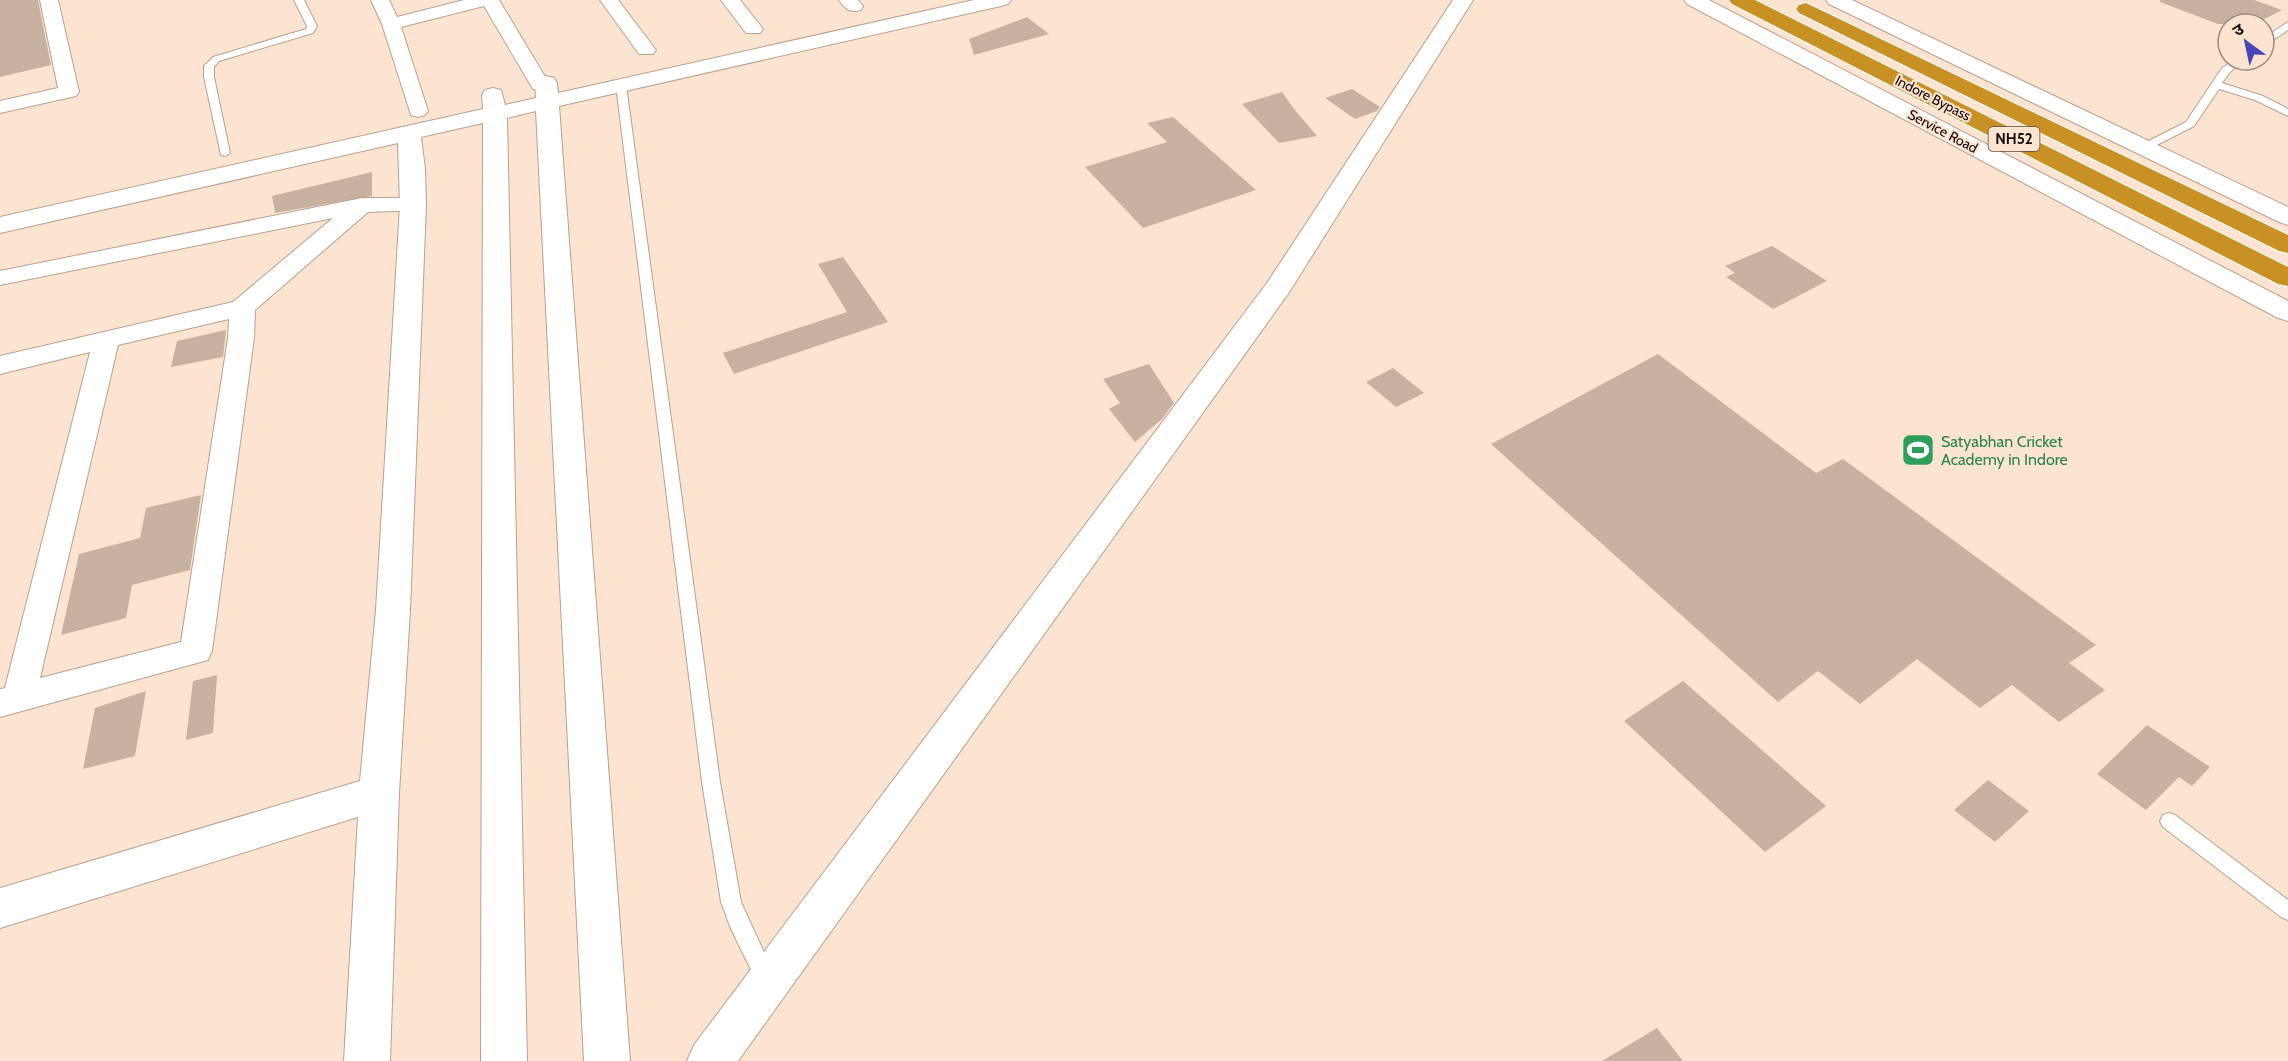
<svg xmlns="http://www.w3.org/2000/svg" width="2288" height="1061" viewBox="0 0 2288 1061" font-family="Cabin,'Noto Sans Devanagari',sans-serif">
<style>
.building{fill:#c8b19f}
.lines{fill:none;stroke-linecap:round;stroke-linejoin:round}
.lane-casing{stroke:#b7a18e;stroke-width:2}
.street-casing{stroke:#b7a18e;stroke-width:2}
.secondary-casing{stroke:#b7a18e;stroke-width:2}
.highway-casing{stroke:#fff;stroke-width:2}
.lane{fill:#fff;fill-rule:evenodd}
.street{fill:#fff;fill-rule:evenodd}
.secondary{fill:#fff;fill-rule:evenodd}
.highway{fill:#c99023;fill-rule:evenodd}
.labels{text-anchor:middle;stroke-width:4.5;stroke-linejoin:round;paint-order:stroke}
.far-street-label{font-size:14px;fill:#120a05;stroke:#fce4d1}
.shield{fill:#fce4d1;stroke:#584b42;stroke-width:1.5}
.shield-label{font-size:15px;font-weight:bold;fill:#120a05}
.leisure-label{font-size:16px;fill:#27864d;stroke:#fce4d1;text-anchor:start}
</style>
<rect width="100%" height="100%" fill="#fce4d1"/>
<path class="building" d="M0,0H38L51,65L0,77Z
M2160,0H2254L2282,10L2255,24H2218L2160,2Z
M1027,17L1049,34L974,55L969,39Z
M1352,89L1380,107L1377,111L1355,119L1325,98Z
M1282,92L1294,109L1317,136L1279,143L1242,104Z
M1173,117L1256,190L1143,228L1085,167L1167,142L1147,123Z
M372,172V196L275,213L272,196Z
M1772,246L1827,281L1773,309L1726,277L1735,273L1725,266Z
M843,257L888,322L734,374L723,353L847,312L818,264Z
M226,330L223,357L171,367L177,341Z
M1658,354L1816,473L1843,459L2096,645L2069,663L2105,690L2059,722L2012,685L1980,708L1917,659L1860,704L1818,671L1778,702L1491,444Z
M1149,364L1174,403L1162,419L1135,442L1109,409L1120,403L1103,379Z
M1393,368L1424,393L1396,407L1366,382Z
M201,495L190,570L132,585L126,618L61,635L79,554L140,538L146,508Z
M217,675L213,733L186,740L193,681Z
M1683,681L1826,806L1765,852L1624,721Z
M146,691L135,756L83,769L95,708Z
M2147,725L2210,767L2192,786L2179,777L2146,810L2097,774Z
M1988,780L2029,811L1995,842L1954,810Z
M1657,1028L1683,1061H1602Z"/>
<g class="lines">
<g class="lane-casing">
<path id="lane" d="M294,0H304L317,26L313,33L219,61L214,67V77L230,153L225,156L221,155L204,77V66L213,57L306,29L307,26Z
M2288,22V30L2264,46V38Z
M2234,60H2245L2230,72L2222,83L2263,96L2288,109V116L2255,100L2219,89L2194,126L2147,150H2139V146L2186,122L2222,68Z
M621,82L626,85L720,782L741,902L776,979L773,986L766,989L759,986L731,929L721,902L702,782L616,85Z
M2169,813L2175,815L2288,900V920L2281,917L2163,827L2160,821L2163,815Z"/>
</g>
<g class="street-casing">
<path id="street" d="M40,0H58L79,92L76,96L0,113V101L58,88Z
M371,0H389L397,17L464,0H499L550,85L547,89H533L484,6L401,27L428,111L425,115L418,117L411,115L382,24Z
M600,0H618L656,50L653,54H639Z
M721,0H740L763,29L760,33H746Z
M839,0H858L863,6L861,10C850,13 845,9 839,0Z
M362,198H413L421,200L424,205L421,210L368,212L255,310L254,338L212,651L208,660L0,717V689L5,688L90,352L0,374V356L233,302L333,218L0,285V271ZM229,319L228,338L181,642L40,678L118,345Z"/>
</g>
<g class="secondary-casing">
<path id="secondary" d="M974,0H1011L1008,4L1001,6L559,106L630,1061H584L536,111L507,118L527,1061H481L483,123L421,137L425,169L426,205L410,610L399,793L390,1061H344L358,817L0,928V888L360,781L376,610L400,205L398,143L0,233V217L483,109L482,95L485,90L493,88L501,90L505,105L536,98L535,83L538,78L546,76L554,78L557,83L558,93Z
M1453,0H1473L1288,294L738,1061H687L694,1045L1267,283Z
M1684,0H1709L2288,301V321L2278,318L1687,4Z
M1826,0H1852L2288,207V225L2279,222L1829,4Z"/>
</g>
<g class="highway-casing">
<path id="highway" d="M1729,0H1755L2288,267V286L2278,284L1732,4Z
M1806,3L2288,235V253L2279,251L1799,13L1796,9L1799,5Z"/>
</g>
<use href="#lane" class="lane"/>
<use href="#street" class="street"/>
<use href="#secondary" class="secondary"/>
<use href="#highway" class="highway"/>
</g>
<defs>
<g id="stadium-square" transform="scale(1.725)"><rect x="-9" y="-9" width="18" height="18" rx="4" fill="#2e9e5b" stroke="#fce4d1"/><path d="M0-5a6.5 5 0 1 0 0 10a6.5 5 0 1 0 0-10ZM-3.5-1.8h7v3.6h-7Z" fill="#fff"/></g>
</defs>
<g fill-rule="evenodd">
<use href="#stadium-square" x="1918" y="450"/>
</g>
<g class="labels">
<g class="far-street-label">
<text transform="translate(1933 98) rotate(27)" y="5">Indore Bypass</text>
<text transform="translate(1943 131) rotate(28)" y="5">Service Road</text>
</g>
<rect class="shield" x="1988.5" y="127" width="51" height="24" rx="4.5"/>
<g class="shield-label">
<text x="2014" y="144">NH52</text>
</g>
<g class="leisure-label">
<text x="1941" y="447">Satyabhan Cricket<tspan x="1941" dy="18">Academy in Indore</tspan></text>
</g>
</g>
<g transform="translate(2246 42) rotate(327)"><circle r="28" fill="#fce4d1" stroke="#9e8d7f" stroke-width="1.5"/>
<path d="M0-4.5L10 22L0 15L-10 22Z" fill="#4645ba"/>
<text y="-9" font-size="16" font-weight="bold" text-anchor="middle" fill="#120a05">उ</text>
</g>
</svg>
